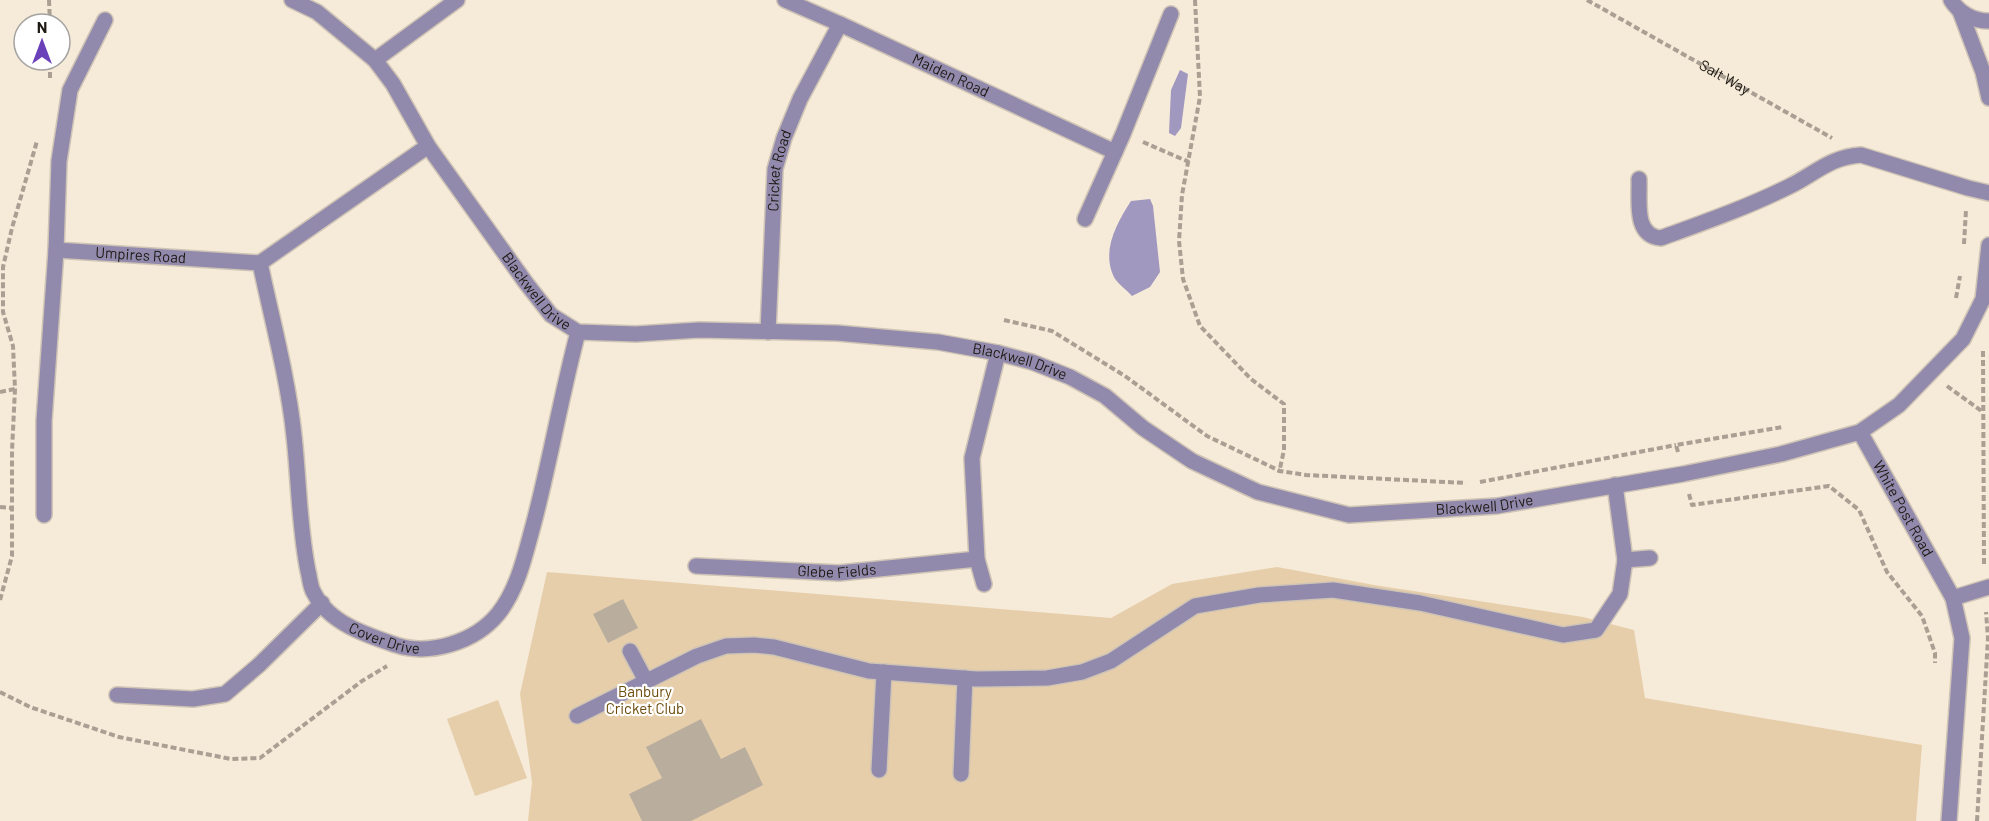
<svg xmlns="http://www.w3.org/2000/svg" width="1989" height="821" viewBox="0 0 1989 821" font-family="Barlow,sans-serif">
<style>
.green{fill:#e6ceaa}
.water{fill:#a198bf}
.building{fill:#b9ae9e}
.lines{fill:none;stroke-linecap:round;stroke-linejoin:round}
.minor-casing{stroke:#cfc4b5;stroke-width:18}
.path{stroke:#a99f92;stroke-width:4;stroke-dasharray:6 3;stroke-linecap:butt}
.minor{stroke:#918aad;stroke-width:15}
.labels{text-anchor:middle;stroke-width:4.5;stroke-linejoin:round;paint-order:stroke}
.street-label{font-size:15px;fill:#1d1913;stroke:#fff}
.park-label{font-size:15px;fill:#6c4b0b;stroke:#fff}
</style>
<rect width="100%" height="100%" fill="#f6ead9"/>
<path class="green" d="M1277,567L1374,585L1583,617L1634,630L1645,698L1922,745L1916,821H528L532,782L520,694L547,572L1111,618L1172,584Z
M498,700L527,778L475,796L447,719Z"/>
<path class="water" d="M1180,70L1188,74L1181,128L1175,136L1169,133L1171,90Z
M1150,199L1153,206L1160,272L1150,287L1132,296C1127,290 1116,283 1113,275C1102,249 1117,223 1131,201Z"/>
<path class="building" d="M623,599L638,628L608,643L593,614Z
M701,719L721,759L745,747L763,785L691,821H642L629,794L662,778L646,747Z"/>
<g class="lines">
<g class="minor-casing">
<g id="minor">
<path id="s2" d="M292,0L317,12L375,60L393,84L428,146L526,283L551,315L578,332L636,334L699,330L837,333L938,342L998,353L1032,362L1070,377L1105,396L1143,428L1192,461L1258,492L1349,515L1497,506L1683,474L1781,454L1860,432L1899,405L1963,339L1983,299L1989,245"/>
<path id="s3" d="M785,0L840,24L1115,152"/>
<path d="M1951,0C1959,13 1973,21 1989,21"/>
<path d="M1960,11L1983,72L1989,98"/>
<path id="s4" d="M105,20L70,90L59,161L56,250L260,263L428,146"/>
<path d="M375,60L457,0"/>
<path d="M1639,179C1640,200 1633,236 1661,238C1705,222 1748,207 1790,186C1816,173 1830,157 1861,155L1968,188L1989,193"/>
<path d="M1085,219L1123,134L1171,14"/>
<path id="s5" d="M260,263C272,320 288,378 294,436C299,481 299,527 308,571C310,578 310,587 314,593C329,623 366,635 396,645C430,656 475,642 498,614C518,589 525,555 533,526C550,462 561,396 578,332"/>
<path id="s6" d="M768,332L775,169L784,138L800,99L840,24"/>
<path id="s7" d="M1860,432L1953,598L1962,638L1949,821"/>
<path d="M44,515V421L56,250"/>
<path d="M1625,560L1650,558"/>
<path id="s8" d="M696,566L839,573L977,559"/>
<path d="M984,584L977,559L972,458L998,353"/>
<path d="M1953,598L1989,587"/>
<path d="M630,651L646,681"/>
<path d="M117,695L193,699L225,694L259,665L322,603"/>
<path d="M577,716L697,656L726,646L754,645L774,647L869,671L976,679L1047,678L1082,672L1111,661L1195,606L1259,595L1333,590L1420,603L1563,635L1596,630L1620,594L1625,560L1615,485"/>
<path d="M879,770L884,672"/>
<path d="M961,774L965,678"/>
</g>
</g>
<g class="path">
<path d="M49,0L50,24"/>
<path d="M1195,0L1200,97L1182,195L1179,241L1183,279L1200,326L1251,379L1284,404V450L1279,473"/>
<path id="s1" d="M1587,0L1832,138"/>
<path d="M50,78V60"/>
<path d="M1143,142L1189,162"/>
<path d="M1964,244L1966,210"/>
<path d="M1956,298L1960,276"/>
<path d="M1004,320L1052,331L1125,376L1207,436L1280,471L1306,475L1466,483"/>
<path d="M1983,351L1984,565"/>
<path d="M1947,386L1983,412"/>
<path d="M0,392L15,389"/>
<path d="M1678,452L1676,445L1783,427"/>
<path d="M1480,482L1676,445"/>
<path d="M1689,494L1692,505L1829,486L1859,510L1887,572L1922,616L1935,653V663"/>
<path d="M0,507L11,508"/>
<path d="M0,600L12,556V451L15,389L13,346L3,312V267L12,228L37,141"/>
<path d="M0,692L30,707L119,737L231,759L260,758L362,681L387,666"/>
<path d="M1977,821L1988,638L1986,612"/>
</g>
<use href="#minor" class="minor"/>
</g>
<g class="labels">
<g class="street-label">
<text dy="5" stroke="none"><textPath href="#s3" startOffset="182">Maiden Road</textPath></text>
<text dy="5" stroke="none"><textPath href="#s1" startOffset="158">Salt Way</textPath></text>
<text dy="5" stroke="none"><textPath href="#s6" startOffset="162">Cricket Road</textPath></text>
<text dy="5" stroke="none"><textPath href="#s4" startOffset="324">Umpires Road</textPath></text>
<text dy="5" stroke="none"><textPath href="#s2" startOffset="386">Blackwell Drive</textPath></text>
<text dy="5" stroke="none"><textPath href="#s2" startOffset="890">Blackwell Drive</textPath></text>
<text dy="5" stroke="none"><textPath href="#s2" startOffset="1394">Blackwell Drive</textPath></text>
<text dy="5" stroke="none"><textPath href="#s7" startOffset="88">White Post Road</textPath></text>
<text dy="5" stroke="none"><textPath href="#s8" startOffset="141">Glebe Fields</textPath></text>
<text dy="5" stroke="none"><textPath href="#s5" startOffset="422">Cover Drive</textPath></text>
</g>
<g class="park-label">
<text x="645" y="697">Banbury<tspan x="645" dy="17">Cricket Club</tspan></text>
</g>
</g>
<g transform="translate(42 42)"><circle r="28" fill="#ffffff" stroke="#a5a3a1" stroke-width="1.5"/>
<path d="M0-4.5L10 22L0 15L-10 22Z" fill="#6b41ba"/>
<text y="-9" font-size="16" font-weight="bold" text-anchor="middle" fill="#1d1913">N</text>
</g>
</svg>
